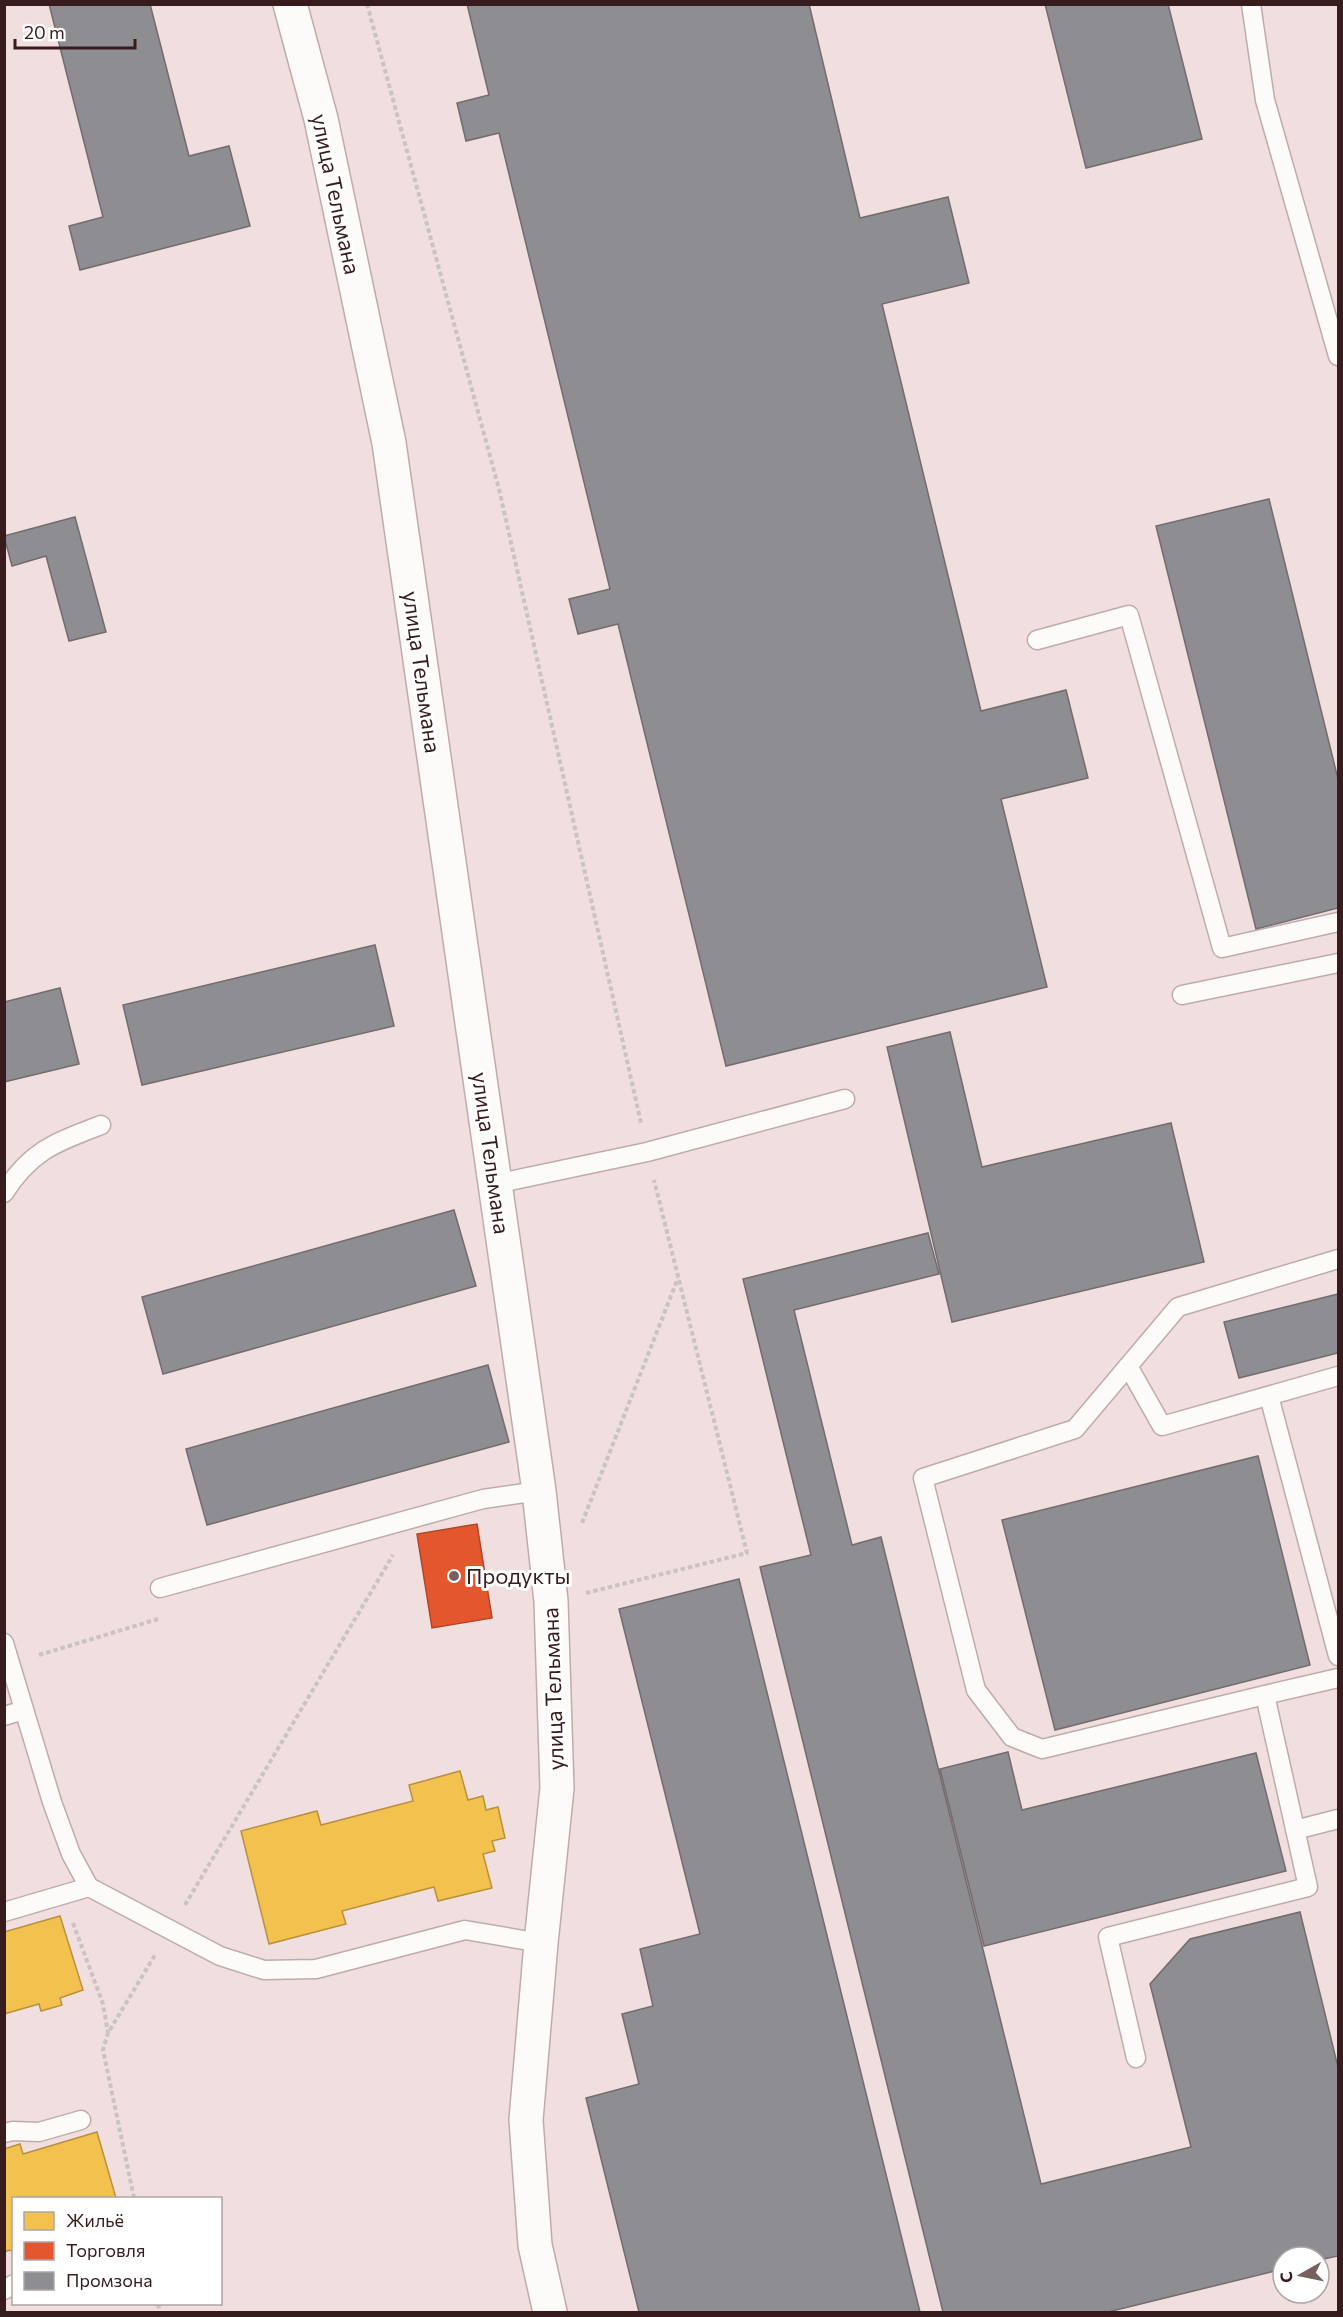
<svg xmlns="http://www.w3.org/2000/svg" width="1343" height="2317" viewBox="0 0 1343 2317" font-family="Commissioner,sans-serif">
<style>
.homes{fill:#f2c14e;stroke:#ba903f;stroke-width:1.5}
.shops{fill:#e4572e;stroke:#b04529;stroke-width:1.5}
.industry{fill:#8d8d92;stroke:#746b6f;stroke-width:1.5}
.lines{fill:none;stroke-linecap:round;stroke-linejoin:round}
.service-casing{stroke:#c0abab;stroke-width:21}
.minor-casing{stroke:#c0abab;stroke-width:36}
.path{stroke:#cac2c3;stroke-width:4;stroke-dasharray:4.5 3;stroke-linecap:butt}
.service{stroke:#fdfafa;stroke-width:18}
.minor{stroke:#fdfafa;stroke-width:33}
.poi-dot{fill:#786061;stroke:#fff;stroke-width:2}
.labels{text-anchor:middle;stroke-width:6;stroke-linejoin:round;paint-order:stroke}
.street-label{font-size:22px;fill:#381c1d;stroke:#fff}
.poi-label{font-size:22px;fill:#381c1d;stroke:#fff;text-anchor:start}
</style>
<rect width="100%" height="100%" fill="#f0dfde"/>
<path class="homes" d="M460,1771L468,1800L483,1796L486,1810L498,1807L505,1838L492,1841L495,1851L483,1854L492,1888L438,1901L434,1887L342,1911L346,1924L269,1944L241,1831L317,1811L321,1825L413,1801L409,1785Z
M60,1916L83,1990L60,1998L62,2005L41,2011L39,2004L4,2014V1932Z
M97,2132L116,2198H14V2252L10,2250L4,2252V2149L20,2144L23,2154Z"/>
<path class="shops" d="M477,1524L492,1618L432,1628L417,1534Z"/>
<path class="industry" d="M49,4H150L189,156L229,146L250,226L80,270L69,226L103,217Z
M467,4H809L860,218L948,197L969,283L882,304L981,711L1066,690L1088,778L1001,799L1047,987L726,1066L618,624L578,634L569,599L610,589L499,133L466,141L457,103L489,95Z
M1045,4H1168L1202,139L1086,168Z
M1269,499L1338,779V908L1256,929L1156,526Z
M75,517L106,632L69,641L46,556L12,566L4,536Z
M375,945L394,1026L142,1085L123,1005Z
M60,988L79,1064L4,1082V1002Z
M950,1032L982,1167L1171,1123L1204,1262L952,1322L887,1047Z
M454,1210L476,1286L163,1374L142,1297Z
M928,1233L939,1274L794,1310L852,1545L881,1537L1041,2184L1191,2147L1150,1984L1190,1939L1300,1912L1338,2067V2256L1319,2260V2257H1283V2269L1108,2312H943L760,1567L811,1555L743,1279Z
M1338,1294V1353L1239,1378L1224,1322Z
M488,1365L509,1442L207,1525L186,1449Z
M1258,1456L1310,1665L1055,1730L1002,1520Z
M739,1579L920,2312H639L586,2098L639,2084L622,2014L653,2006L640,1949L700,1934L619,1609Z
M1008,1752L1022,1810L1256,1753L1286,1871L984,1946L940,1769Z"/>
<g class="lines">
<g class="service-casing">
<path id="service" d="M1251,4L1265,100L1338,356
M1037,640L1129,615L1222,948L1338,922
M1182,995L1338,963
M495,1184L647,1152L845,1099
M4,1193C31,1150 57,1142 101,1125
M1128,1366L1162,1426L1338,1376
M1269,1396L1338,1656
M160,1588L483,1499L539,1491
M4,1643L52,1802L71,1854L89,1887L220,1956L264,1970L316,1969L465,1930L541,1943
M1265,1695L1338,1678
M4,1716L24,1710
M1295,1830L1338,1819
M4,1912L89,1887
M1136,2058L1108,1937L1308,1887L1265,1695L1042,1749L1012,1737L976,1690L923,1478L1075,1429L1178,1307L1338,1259
M4,2133L13,2131L39,2132L81,2120
M4,2290L14,2284"/>
</g>
<g class="minor-casing">
<path id="minor" d="M290,4L321,119L389,443L539,1491L551,1601L557,1788L541,1943L526,2120L535,2245L550,2312"/>
</g>
<path class="path" d="M367,4L499,489L641,1123
M582,1523L678,1278
M586,1593L747,1553L654,1180
M39,1655L158,1619
M185,1905L393,1555
M73,1923L103,2004L108,2033
M134,2198L103,2050L108,2033L155,1955
M158,2304L160,2312"/>
<use href="#service" class="service"/>
<use href="#minor" class="minor"/>
</g>
<circle class="poi-dot" cx="454" cy="1576" r="6"/>
<g class="labels">
<g class="street-label">
<text transform="translate(336 194) rotate(78)" y="8">улица Тельмана</text>
<text transform="translate(422 672) rotate(82)" y="8">улица Тельмана</text>
<text transform="translate(491 1153) rotate(82)" y="8">улица Тельмана</text>
<text transform="translate(553 1689) rotate(-92)" y="8">улица Тельмана</text>
</g>
<g class="poi-label">
<text x="466" y="1584">Продукты</text>
</g>
</g>
<rect width="1343" height="2317" fill="none" stroke="#381c1d" stroke-width="12"/>
<rect x="12" y="2197" width="210" height="108" fill="#ffffff" stroke="#afa4a5" stroke-width="1.5"/>
<rect x="24" y="2212" width="30" height="18" fill="#f2c14e" stroke="#afa4a5" stroke-width="1.5"/>
<text x="66" y="2227" font-size="18" fill="#381c1d">Жильё</text>
<rect x="24" y="2242" width="30" height="18" fill="#e4572e" stroke="#afa4a5" stroke-width="1.5"/>
<text x="66" y="2257" font-size="18" fill="#381c1d">Торговля</text>
<rect x="24" y="2272" width="30" height="18" fill="#8d8d92" stroke="#afa4a5" stroke-width="1.5"/>
<text x="66" y="2287" font-size="18" fill="#381c1d">Промзона</text>
<g transform="translate(1301 2275) rotate(261)"><circle r="28" fill="#ffffff" stroke="#afa4a5" stroke-width="1.5"/>
<path d="M0-4.5L10 22L0 15L-10 22Z" fill="#786061"/>
<text y="-9" font-size="16" font-weight="bold" text-anchor="middle" fill="#381c1d">С</text>
</g>
<path d="M15 39v9h120v-9" fill="none" stroke="#381c1d" stroke-width="3"/>
<text x="24" y="39" font-size="18" fill="#381c1d" stroke="#ffffff" stroke-width="4.5" paint-order="stroke">20 m</text>
</svg>
